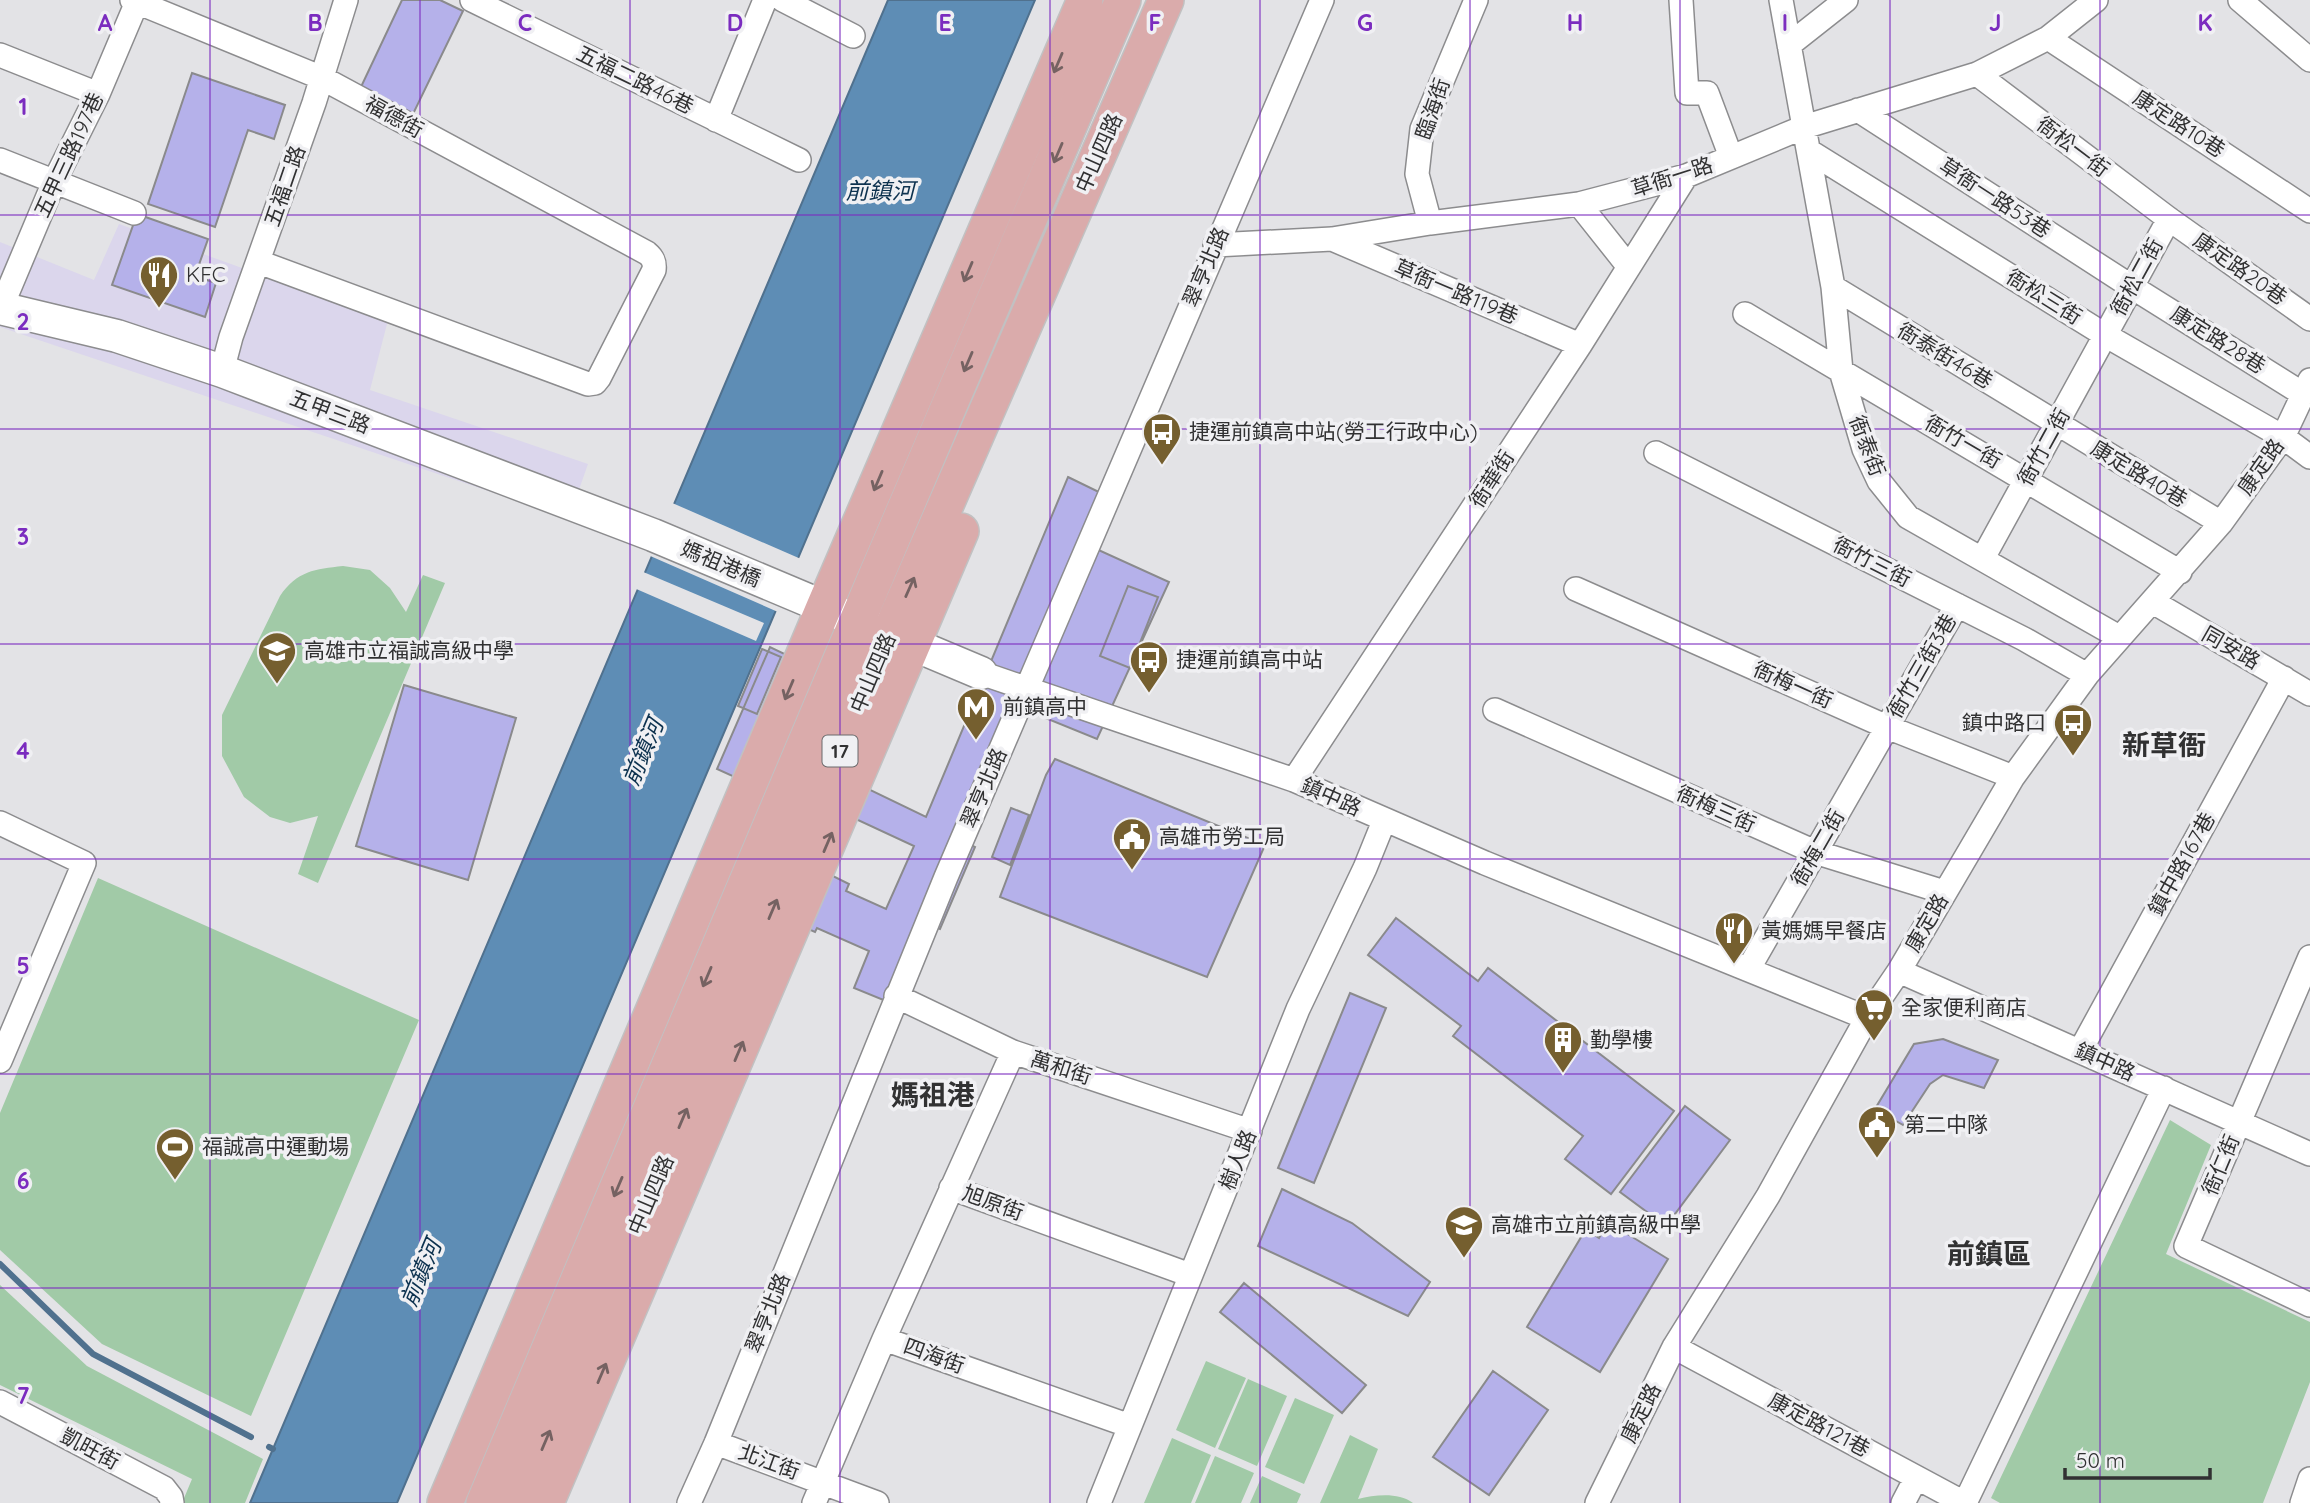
<svg xmlns="http://www.w3.org/2000/svg" width="2310" height="1503" viewBox="0 0 2310 1503" font-family="Quicksand,'Noto Sans TC',sans-serif">
<style>
.commercial{fill:#dbd6ec}
.green{fill:#a1caa7}
.water{fill:#5e8db5;stroke:#50718e;stroke-width:2}
.pier{fill:#e3e3e6}
.lines{fill:none;stroke-linecap:round;stroke-linejoin:round}
.stream{stroke:#50718e;stroke-width:6}
.building{fill:#b5b1ea;stroke:#8a8a8c;stroke-width:2}
.street-casing{stroke:#8c8c8e;stroke-width:26}
.secondary-casing{stroke:#8c8c8e;stroke-width:35}
.primary-casing{stroke:#c1c1c2;stroke-width:38}
.street{stroke:#fff;stroke-width:23}
.secondary{stroke:#fff;stroke-width:32}
.primary{stroke:#daabab;stroke-width:35}
.oneway{stroke:#756262}
.grid{fill:none;stroke:#7b2cbf;stroke-width:2;stroke-opacity:0.55}
.labels{text-anchor:middle;stroke-width:7;stroke-linejoin:round;paint-order:stroke}
.shield{fill:#f0f0f3;stroke:#6a6a6c;stroke-width:2}
.shield-label{font-size:19px;font-weight:bold;fill:#313132}
.street-label{font-size:21px;fill:#313132;stroke:#f0f0f3}
.poi-label{font-size:21px;fill:#313132;stroke:#f0f0f3;text-anchor:start}
.water-label{font-size:23px;font-style:italic;fill:#0d324f;stroke:#f0f0f3}
.district-label{font-size:28px;font-weight:bold;fill:#313132;stroke:#f0f0f3}
.grid-label{font-size:23px;text-anchor:middle;font-weight:bold;fill:#7b2cbf;stroke:#f0f0f3;stroke-width:7;stroke-linejoin:round;paint-order:stroke}
</style>
<rect width="100%" height="100%" fill="#e3e3e6"/>
<path class="commercial" d="M119,224L388,320L370,390L588,464L569,518L0,327V242L94,280Z"/>
<path class="green" d="M343,566L370,570L390,588L406,612L423,575L445,583L318,883L298,874L318,816L290,823L270,817L244,797L222,756V715L280,596C297,571 315,569 343,566Z
M98,878L419,1020L251,1416L102,1344L0,1250V1113Z
M2170,1120L2211,1145L2166,1254L2310,1322V1382L2263,1503H2000L1991,1498Z
M0,1285L87,1366L263,1459L245,1503H182L192,1479L0,1385Z
M1206,1361L1246,1378L1215,1448L1176,1430Z
M1248,1379L1287,1396L1257,1466L1218,1449Z
M1295,1398L1334,1415L1304,1484L1265,1467Z
M1350,1435L1378,1449L1358,1499C1375,1495 1398,1492 1413,1503H1320Z
M1172,1438L1211,1455L1191,1503H1144Z
M1215,1456L1254,1473L1241,1503H1195Z
M1262,1476L1301,1494L1297,1503H1250Z"/>
<path class="water" d="M888,0H1035L397,1503H250Z"/>
<path class="pier" d="M670,502L801,559L778,612L648,555Z
M641,571L764,623L756,641L634,588Z"/>
<g class="lines">
<path class="stream" d="M0,1264L93,1354L251,1437
M269,1447L273,1449"/>
</g>
<path class="building" d="M402,0H440L463,11L413,114L360,89Z
M192,73L285,105L274,139L248,130L215,227L148,204Z
M137,214L208,239L195,276L216,283L205,317L112,285Z
M1068,477L1103,494L1083,543L1169,582L1097,739L1026,710L966,843L975,847L940,929L932,926L898,1006L854,988L869,951L817,928L815,932L799,925L823,871L849,884L846,891L886,909L914,846L744,767L739,779L717,769L770,647L793,658L773,743L926,817Z
M1128,586L1158,597L1130,668L1100,656Z
M762,649L781,657L757,714L738,706Z
M404,685L516,718L468,880L356,846Z
M1055,759L1265,845L1207,977L1000,897L1046,775Z
M1011,808L1029,815L1010,865L992,857Z
M1396,918L1478,981L1488,968L1674,1111L1611,1194L1565,1159L1583,1136L1453,1036L1461,1026L1368,955Z
M1350,993L1386,1008L1314,1183L1278,1168Z
M1943,1039L1998,1060L1984,1088L1943,1075L1930,1084L1903,1125L1875,1109L1914,1044Z
M1685,1106L1730,1140L1666,1226L1620,1192Z
M1282,1189L1352,1223L1430,1282L1408,1316L1258,1246Z
M1608,1222L1668,1259L1600,1372L1527,1327L1586,1229L1599,1238Z
M1244,1283L1366,1385L1342,1413L1220,1312Z
M1493,1371L1548,1410L1489,1495L1433,1457Z"/>
<g class="lines">
<g class="street-casing">
<path id="street" d="M132,0L322,78L647,253C653,258 655,262 654,270L599,378L595,383L588,384L259,262
M472,0L799,160
M783,0L853,36
M1681,0L1687,93H1707L1731,157
M1781,0L1833,287L1841,371L1864,449L1879,481L1908,517L2119,637
M2240,0L2310,60
M2048,38L2310,211
M1789,45L1846,0
M0,55L98,94
M1977,74L2169,219L2310,319
M1858,110L2132,287L2303,394
M716,120L765,0
M1809,151L2105,335L2283,437L2310,457
M0,160L134,213
M1579,204L1629,267
M1430,223L1417,174L1422,129L1476,0
M1332,239L1580,345
M1215,245L1332,239L1430,223L1579,204L1686,176L1804,127L1977,74L2048,38L2096,0
M1833,287L2221,523
M1,308L54,182L98,94L137,2
M1745,314L2180,572
M222,371L231,337L314,103L346,0
M1656,453L2024,639L2087,675
M1983,558L2169,219
M1576,589L1887,727L2013,777
M2153,602L2310,694
M981,673L1294,780L1485,863L1867,1018
M1495,710L1815,852L1944,892
M1294,780L1580,345L1686,176
M0,823L84,863L0,1061
M2310,957L2186,1246L2310,1305
M1749,968L1957,605
M1899,971L2310,1154
M896,996L1013,1052L1250,1131
M2080,1051L2284,678
M951,1188L1190,1275
M884,1339L1130,1426
M1674,1347L1964,1503
M0,1402L164,1488L171,1497L172,1503
M716,1443L877,1503
M689,1503L716,1443L946,877L1322,0
M814,1503L884,1339L1013,1052
M1099,1503L1298,1009L1365,868L1384,821
M1597,1503L1674,1347L1768,1196L1867,1018L1899,971L2013,777L2087,675L2221,523L2283,437L2310,380
M1903,1503L1916,1478
M1965,1503L2164,1088
M2302,1503L2310,1479"/>
</g>
<g class="secondary-casing">
<path id="secondary" d="M0,308L117,336L222,371L653,535L981,673"/>
</g>
<g class="primary-casing">
<path id="primary" d="M445,1503L824,607L1085,0
M484,1503L877,574L1123,0
M519,1503L889,635L1166,0
M546,1503L961,531"/>
</g>
<use href="#street" class="street"/>
<use href="#secondary" class="secondary"/>
<use href="#primary" class="primary"/>
</g>
<defs><path id="oneway-shaft" d="M-6 0H5M1.5-3L5.5 0L1.5 3" fill="none" stroke-width="1.6" stroke-linecap="round" stroke-linejoin="round" transform="scale(1.75)"/></defs>
<g class="oneway">
<use href="#oneway-shaft" transform="translate(1058 63) rotate(113)"/>
<use href="#oneway-shaft" transform="translate(1058 153) rotate(113)"/>
<use href="#oneway-shaft" transform="translate(968 272) rotate(113)"/>
<use href="#oneway-shaft" transform="translate(968 362) rotate(113)"/>
<use href="#oneway-shaft" transform="translate(878 481) rotate(113)"/>
<use href="#oneway-shaft" transform="translate(910 587) rotate(-66)"/>
<use href="#oneway-shaft" transform="translate(789 690) rotate(113)"/>
<use href="#oneway-shaft" transform="translate(828 842) rotate(-67)"/>
<use href="#oneway-shaft" transform="translate(773 909) rotate(-67)"/>
<use href="#oneway-shaft" transform="translate(707 977) rotate(113)"/>
<use href="#oneway-shaft" transform="translate(739 1051) rotate(-67)"/>
<use href="#oneway-shaft" transform="translate(683 1118) rotate(-67)"/>
<use href="#oneway-shaft" transform="translate(618 1187) rotate(113)"/>
<use href="#oneway-shaft" transform="translate(602 1373) rotate(-67)"/>
<use href="#oneway-shaft" transform="translate(546 1440) rotate(-67)"/>
</g>
<path class="grid" d="M210,0V1503M420,0V1503M630,0V1503M840,0V1503M1050,0V1503M1260,0V1503M1470,0V1503M1680,0V1503M1890,0V1503M2100,0V1503M0,215H2310M0,429H2310M0,644H2310M0,859H2310M0,1074H2310M0,1288H2310"/>
<defs>
<g id="restaurant-pin" transform="scale(2.0125)"><path d="M0 17L-7.5 6A9.5 9.5 0 1 1 7.5 6Z" fill="#755f2f" stroke="#f0f0f3"/><path d="M-5-6h1v4h1v-4h1v4h1v-4h1v5L-1.5 .5V6h-2V.5L-5-1ZM5-6V6H3V1.5H1.5Q1.5-4 5-6Z" fill="#fff"/></g>
<g id="bus-pin" transform="scale(2.0125)"><path d="M0 17L-7.5 6A9.5 9.5 0 1 1 7.5 6Z" fill="#755f2f" stroke="#f0f0f3"/><path d="M-5-6H5V4H4V6H2V4H-2V6H-4V4H-5ZM-3.5-4V0h7V-4ZM-3.5 1.2v1.5H-2V1.2ZM2 1.2v1.5H3.5V1.2Z" fill="#fff"/></g>
<g id="school-pin" transform="scale(2.0125)"><path d="M0 17L-7.5 6A9.5 9.5 0 1 1 7.5 6Z" fill="#755f2f" stroke="#f0f0f3"/><path d="M0-5L7-2L0 1L-7-2ZM-4 1L0 2.5L4 1V4Q0 6-4 4Z" fill="#fff"/></g>
<g id="metro-pin" transform="scale(2.0125)"><path d="M0 17L-7.5 6A9.5 9.5 0 1 1 7.5 6Z" fill="#755f2f" stroke="#f0f0f3"/><path d="M-5.5 5V-5H-3L0 0L3-5H5.5V5H3V-.5L0 4L-3-.5V5Z" fill="#fff"/></g>
<g id="civic-pin" transform="scale(2.0125)"><path d="M0 17L-7.5 6A9.5 9.5 0 1 1 7.5 6Z" fill="#755f2f" stroke="#f0f0f3"/><path d="M-.6-6.5H3V-4.5H.6V-3L4-1V1h2V6H-6V1h2V-1L-.6-3ZM-1.2 2.5V6h2.4V2.5Z" fill="#fff"/></g>
<g id="supermarket-pin" transform="scale(2.0125)"><path d="M0 17L-7.5 6A9.5 9.5 0 1 1 7.5 6Z" fill="#755f2f" stroke="#f0f0f3"/><path d="M-6-5.5h2.5l.6 2H6L4.5 2H-2.5L-4.4-4H-6ZM-1.5 3.2a1.3 1.3 0 1 0 .1 0ZM3 3.2a1.3 1.3 0 1 0 .1 0Z" fill="#fff"/></g>
<g id="building-pin" transform="scale(2.0125)"><path d="M0 17L-7.5 6A9.5 9.5 0 1 1 7.5 6Z" fill="#755f2f" stroke="#f0f0f3"/><path d="M-4-6H4V6H1V3H-1V6H-4ZM-2.5-4.3h1.7v1.8h-1.7ZM.8-4.3h1.7v1.8H.8ZM-2.5-1h1.7V.8h-1.7ZM.8-1h1.7V.8H.8Z" fill="#fff"/></g>
<g id="stadium-pin" transform="scale(2.0125)"><path d="M0 17L-7.5 6A9.5 9.5 0 1 1 7.5 6Z" fill="#755f2f" stroke="#f0f0f3"/><path d="M0-5a6.5 5 0 1 0 0 10a6.5 5 0 1 0 0-10ZM-3.5-1.8h7v3.6h-7Z" fill="#fff"/></g>
</defs>
<g fill-rule="evenodd">
<use href="#restaurant-pin" x="159" y="275"/>
<use href="#bus-pin" x="1162" y="432"/>
<use href="#school-pin" x="277" y="651"/>
<use href="#bus-pin" x="1149" y="660"/>
<use href="#metro-pin" x="976" y="707"/>
<use href="#bus-pin" x="2073" y="723"/>
<use href="#civic-pin" x="1132" y="837"/>
<use href="#restaurant-pin" x="1734" y="931"/>
<use href="#supermarket-pin" x="1874" y="1008"/>
<use href="#building-pin" x="1563" y="1040"/>
<use href="#civic-pin" x="1877" y="1125"/>
<use href="#stadium-pin" x="175" y="1147"/>
<use href="#school-pin" x="1464" y="1225"/>
</g>
<g class="labels">
<rect class="shield" x="822.5" y="735.5" width="35" height="31" rx="5"/>
<g class="shield-label">
<text x="840" y="758">17</text>
</g>
<g class="street-label">
<text transform="translate(635 80) rotate(26)" y="7">五福二路46巷</text>
<text transform="translate(1433 109) rotate(-71)" y="7">臨海街</text>
<text transform="translate(394 117) rotate(29)" y="7">福德街</text>
<text transform="translate(2179 124) rotate(33)" y="7">康定路10巷</text>
<text transform="translate(2073 147) rotate(37)" y="7">衙松一街</text>
<text transform="translate(1099 153) rotate(-66)" y="7">中山四路</text>
<text transform="translate(69 155) rotate(-65)" y="7">五甲三路197巷</text>
<text transform="translate(1672 177) rotate(-18)" y="7">草衙一路</text>
<text transform="translate(285 186) rotate(-71)" y="7">五福二路</text>
<text transform="translate(1995 198) rotate(33)" y="7">草衙一路53巷</text>
<text transform="translate(1206 267) rotate(-67)" y="7">翠亨北路</text>
<text transform="translate(2240 269) rotate(35)" y="7">康定路20巷</text>
<text transform="translate(2137 277) rotate(-61)" y="7">衙松二街</text>
<text transform="translate(1456 292) rotate(23)" y="7">草衙一路119巷</text>
<text transform="translate(2044 297) rotate(32)" y="7">衙松三街</text>
<text transform="translate(2218 340) rotate(32)" y="7">康定路28巷</text>
<text transform="translate(1945 356) rotate(31)" y="7">衙泰街46巷</text>
<text transform="translate(330 412) rotate(21)" y="7">五甲三路</text>
<text transform="translate(1963 442) rotate(30)" y="7">衙竹一街</text>
<text transform="translate(1867 446) rotate(69)" y="7">衙泰街</text>
<text transform="translate(2044 447) rotate(-61)" y="7">衙竹二街</text>
<text transform="translate(2261 467) rotate(-55)" y="7">康定路</text>
<text transform="translate(2139 474) rotate(31)" y="7">康定路40巷</text>
<text transform="translate(1492 479) rotate(-57)" y="7">衙華街</text>
<text transform="translate(1872 562) rotate(27)" y="7">衙竹三街</text>
<text transform="translate(721 564) rotate(23)" y="7">媽祖港橋</text>
<text transform="translate(2231 648) rotate(30)" y="7">同安路</text>
<text transform="translate(1922 666) rotate(-60)" y="7">衙竹三街3巷</text>
<text transform="translate(873 673) rotate(-67)" y="7">中山四路</text>
<text transform="translate(1793 685) rotate(24)" y="7">衙梅一街</text>
<text transform="translate(984 788) rotate(-67)" y="7">翠亨北路</text>
<text transform="translate(1331 797) rotate(24)" y="7">鎮中路</text>
<text transform="translate(1716 809) rotate(24)" y="7">衙梅三街</text>
<text transform="translate(1818 848) rotate(-60)" y="7">衙梅二街</text>
<text transform="translate(2182 864) rotate(-61)" y="7">鎮中路167巷</text>
<text transform="translate(1927 923) rotate(-60)" y="7">康定路</text>
<text transform="translate(2105 1062) rotate(24)" y="7">鎮中路</text>
<text transform="translate(1061 1068) rotate(18)" y="7">萬和街</text>
<text transform="translate(1238 1160) rotate(-68)" y="7">樹人路</text>
<text transform="translate(2221 1165) rotate(-67)" y="7">衙仁街</text>
<text transform="translate(651 1195) rotate(-67)" y="7">中山四路</text>
<text transform="translate(993 1203) rotate(20)" y="7">旭原街</text>
<text transform="translate(768 1313) rotate(-68)" y="7">翠亨北路</text>
<text transform="translate(934 1356) rotate(20)" y="7">四海街</text>
<text transform="translate(1641 1413) rotate(-64)" y="7">康定路</text>
<text transform="translate(1819 1425) rotate(28)" y="7">康定路121巷</text>
<text transform="translate(90 1449) rotate(28)" y="7">凱旺街</text>
<text transform="translate(769 1462) rotate(20)" y="7">北江街</text>
</g>
<g class="poi-label">
<text x="186" y="282">KFC</text>
<text x="1189" y="439">捷運前鎮高中站(勞工行政中心)</text>
<text x="304" y="658">高雄市立福誠高級中學</text>
<text x="1176" y="667">捷運前鎮高中站</text>
<text x="1003" y="714">前鎮高中</text>
<text x="2046" y="730" text-anchor="end">鎮中路口</text>
<text x="1159" y="844">高雄市勞工局</text>
<text x="1761" y="938">黃媽媽早餐店</text>
<text x="1901" y="1015">全家便利商店</text>
<text x="1590" y="1047">勤學樓</text>
<text x="1904" y="1132">第二中隊</text>
<text x="202" y="1154">福誠高中運動場</text>
<text x="1491" y="1232">高雄市立前鎮高級中學</text>
</g>
<g class="water-label">
<text x="880" y="199">前鎮河</text>
<text transform="translate(643 752) rotate(-67)" y="8">前鎮河</text>
<text transform="translate(421 1273) rotate(-67)" y="8">前鎮河</text>
</g>
<g class="district-label">
<text x="2164" y="755">新草衙</text>
<text x="933" y="1105">媽祖港</text>
<text x="1989" y="1264">前鎮區</text>
</g>
</g>
<g class="grid-label">
<text x="105" y="31">A</text>
<text x="315" y="31">B</text>
<text x="525" y="31">C</text>
<text x="735" y="31">D</text>
<text x="945" y="31">E</text>
<text x="1155" y="31">F</text>
<text x="1365" y="31">G</text>
<text x="1575" y="31">H</text>
<text x="1785" y="31">I</text>
<text x="1995" y="31">J</text>
<text x="2205" y="31">K</text>
<text x="23" y="115">1</text>
<text x="23" y="330">2</text>
<text x="23" y="545">3</text>
<text x="23" y="759">4</text>
<text x="23" y="974">5</text>
<text x="23" y="1189">6</text>
<text x="23" y="1404">7</text>
</g>
<path d="M2065 1468v10h145v-10" fill="none" stroke="#313132" stroke-width="3.5"/>
<text x="2076" y="1468" font-size="21" fill="#313132" stroke="#f0f0f3" stroke-width="5" paint-order="stroke">50 m</text>
</svg>
